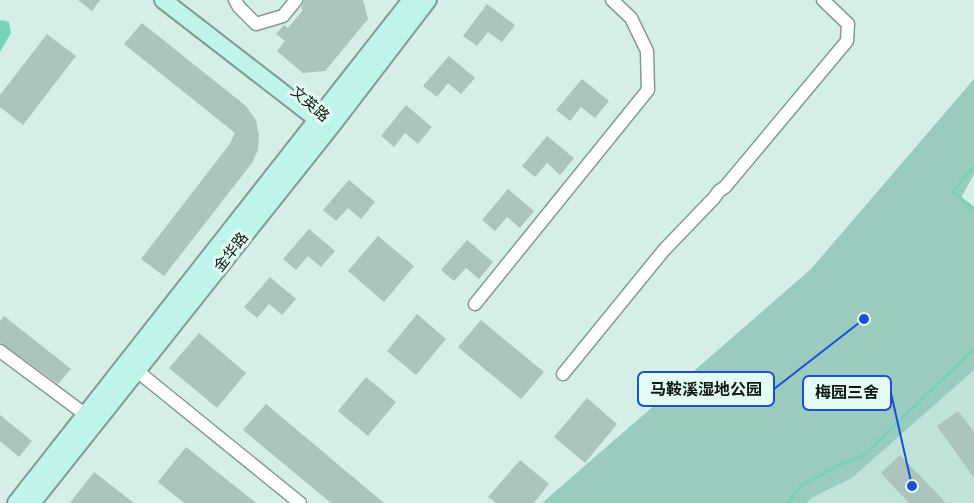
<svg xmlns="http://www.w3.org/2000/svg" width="974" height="503" viewBox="0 0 974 503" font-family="Lato,'Noto Sans SC',sans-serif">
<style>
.built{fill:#c0e3d9}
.green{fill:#99ccbe}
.water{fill:#77d1bb}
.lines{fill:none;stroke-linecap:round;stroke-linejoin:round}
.stream{stroke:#77d1bb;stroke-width:3}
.building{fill:#abc4bd}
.street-casing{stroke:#839b94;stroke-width:15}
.secondary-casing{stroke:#839b94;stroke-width:20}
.street{stroke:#fff;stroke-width:12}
.secondary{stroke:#bff4ea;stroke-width:16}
.labels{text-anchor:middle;stroke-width:6;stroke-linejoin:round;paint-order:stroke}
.street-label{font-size:15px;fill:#0f1816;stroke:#e3fdf5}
.leader{fill:none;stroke:#1d4ed8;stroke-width:2}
.callout-dot{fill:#1d4ed8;stroke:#e3fdf5;stroke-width:2}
.callout{fill:#e3fdf5;stroke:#1d4ed8;stroke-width:2}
.callout-label{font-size:16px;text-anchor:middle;font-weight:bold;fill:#0f1816}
</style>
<rect width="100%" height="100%" fill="#d5efe8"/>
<path class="built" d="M974,370V503H806L813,497L852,478Z"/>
<path class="green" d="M974,79V174L961,198L974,207V370L852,478L813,497L806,503H542L811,269Z"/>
<path class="water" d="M2,20L9,22L11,33L0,52V21Z"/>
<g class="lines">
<path class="stream" d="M974,166L953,192L974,209
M787,503L801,486L837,466L864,455L974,349"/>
</g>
<path class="building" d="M78,0H100L92,11Z
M304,0H363L368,19L325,71L303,73L277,51L285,41L276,34L284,25L288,28L303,10L301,8Z
M487,4L515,25L502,42L488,32L477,46L463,36Z
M142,23L246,106L256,120L259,135L258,150L252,163L164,276L141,259L229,145L235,133L124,44Z
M47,34L76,56L23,125L0,107V95Z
M449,56L475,78L461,94L448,83L437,97L423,86Z
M582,79L609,101L595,118L581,107L570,121L556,110Z
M406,105L432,127L418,144L405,133L394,147L381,136Z
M547,136L574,158L560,175L547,163L535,177L522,166Z
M349,180L375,202L361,219L348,208L336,221L323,210Z
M508,189L534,211L520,228L507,217L495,231L482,220Z
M309,229L335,251L321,267L308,256L296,270L283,259Z
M378,236L414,266L384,302L348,271Z
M467,240L493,262L479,279L466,268L454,281L441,270Z
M270,277L296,299L282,315L269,304L257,318L244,307Z
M417,314L446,339L416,375L387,351Z
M4,316L71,369L58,384L0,342V321Z
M481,320L544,372L521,399L458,347Z
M199,333L246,373L217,408L169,368Z
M366,377L396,402L368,436L338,411Z
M587,398L617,424L585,463L554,437Z
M266,404L384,503H331L243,430Z
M958,411L974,432V478L937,426Z
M0,415L32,441L19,457L0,441Z
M186,447L256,503H184L158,482Z
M900,455L946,503H909L881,473Z
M520,460L549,484L534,503H496L488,497Z
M94,472L134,503H70Z"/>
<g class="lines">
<g class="street-casing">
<path id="street" d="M235,0L239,7L256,24L283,16L296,0
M475,304L648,90L647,51L631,18L612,0
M0,351L86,415
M131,366L300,503
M563,374L664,250L714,198L719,191L725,187L847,41L848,24L823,0"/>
</g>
<g class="secondary-casing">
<path id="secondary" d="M163,0L318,120L329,123
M16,503L411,0
M32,503L333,124L428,0"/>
</g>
<use href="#street" class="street"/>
<use href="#secondary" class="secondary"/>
</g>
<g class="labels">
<g class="street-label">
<text transform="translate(310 104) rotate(41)" y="5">文英路</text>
<text transform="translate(231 252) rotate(-52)" y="5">金华路</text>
</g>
</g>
<path class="leader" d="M864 319L774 389M912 486L891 393"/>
<g class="callout-dot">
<circle cx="864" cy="319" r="6"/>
<circle cx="912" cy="486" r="6"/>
</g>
<g class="callout">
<rect x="638" y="372" width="136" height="34" rx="6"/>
<rect x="803" y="376" width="88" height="34" rx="6"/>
</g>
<g class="callout-label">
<text x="706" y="395">马鞍溪湿地公园</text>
<text x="847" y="398">梅园三舍</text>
</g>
</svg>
